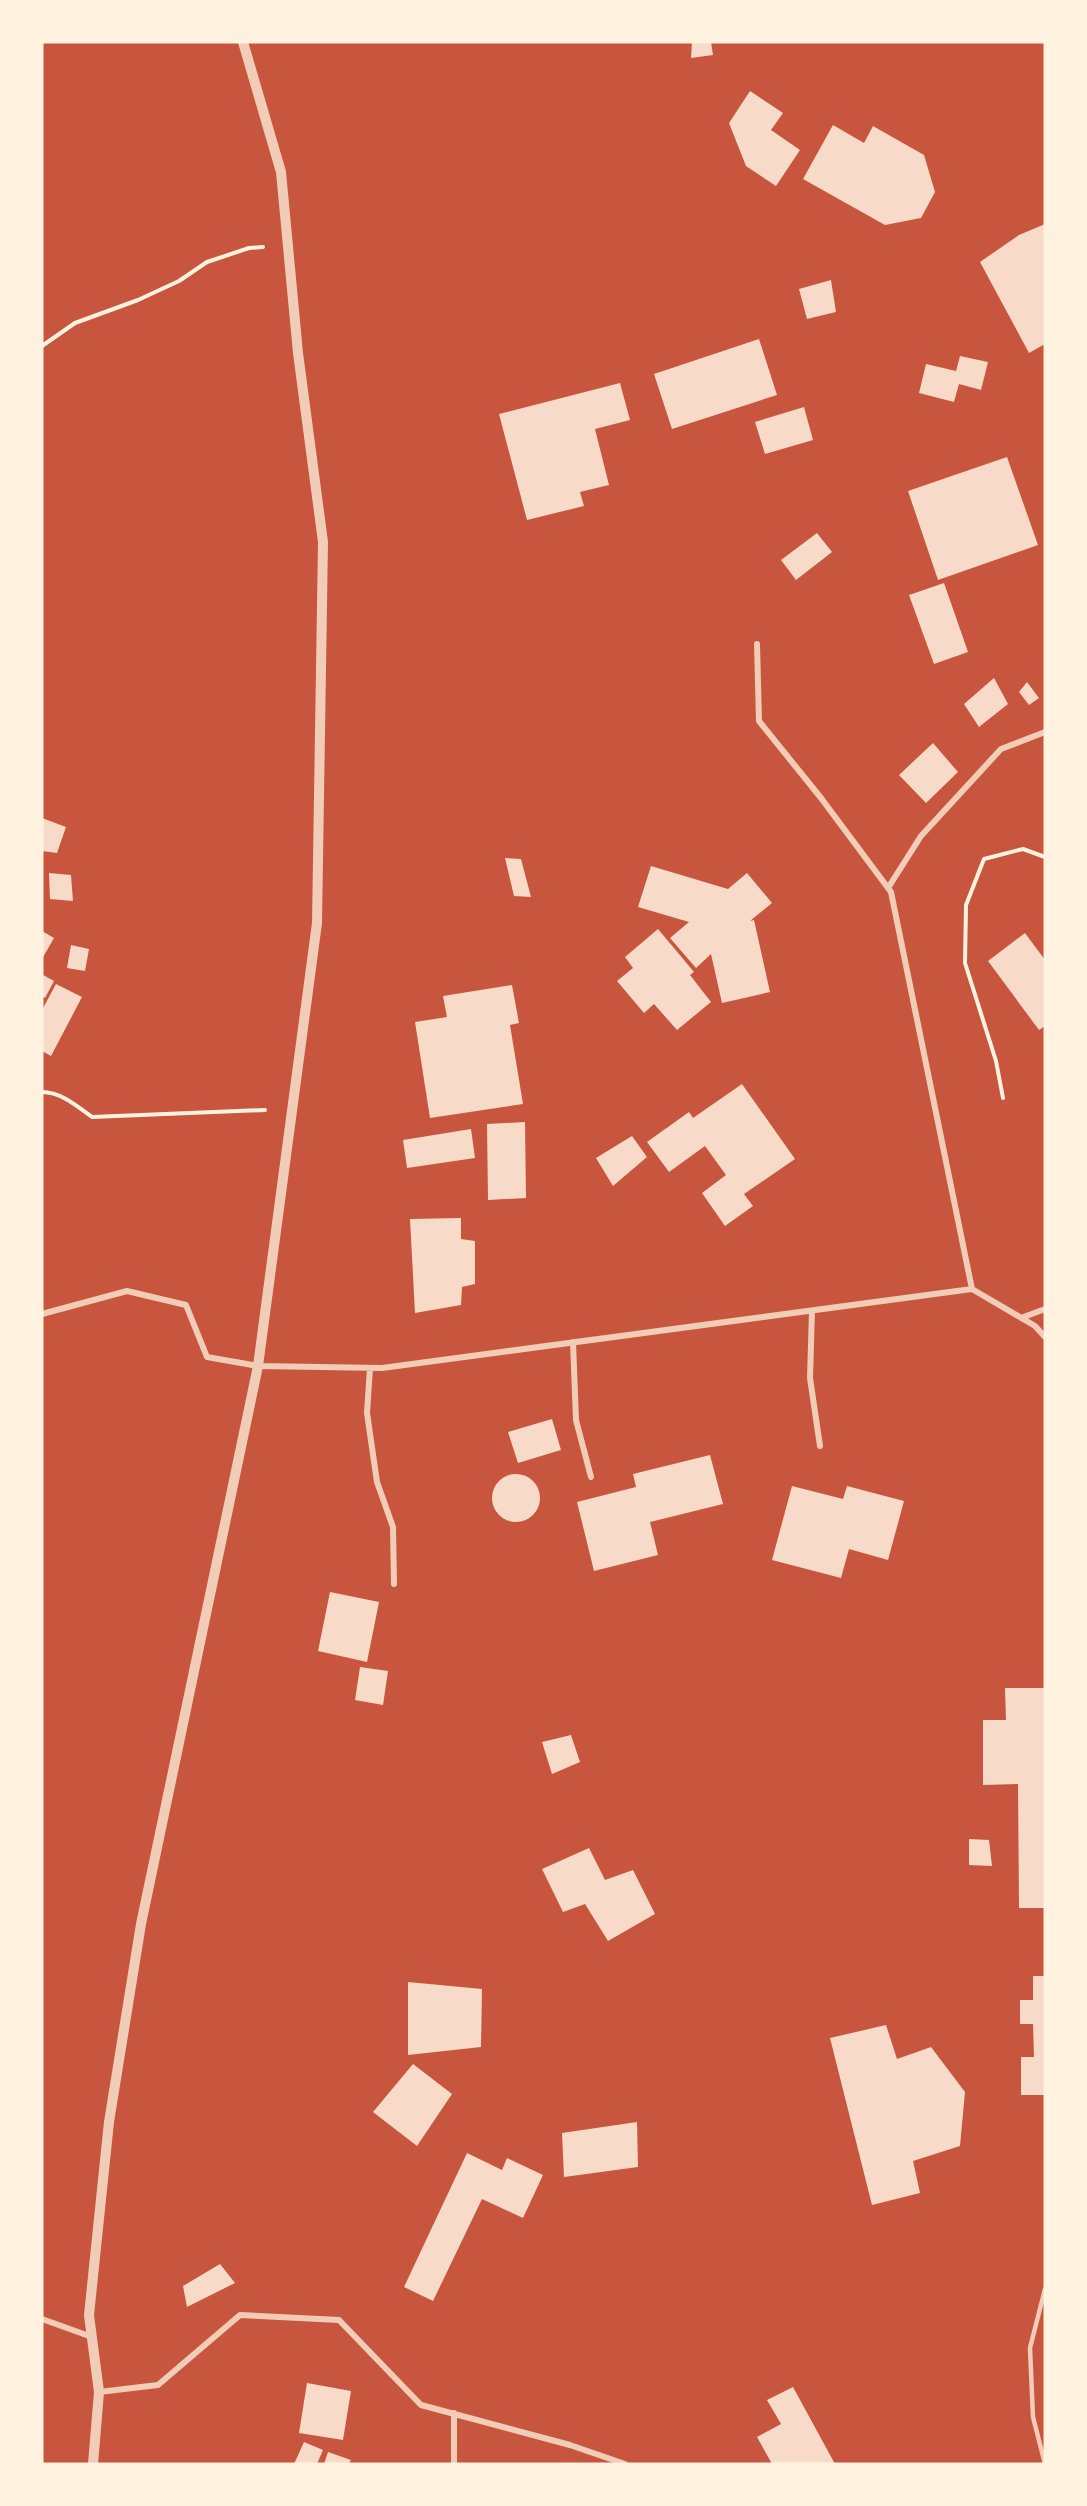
<svg xmlns="http://www.w3.org/2000/svg" width="1087" height="2506" viewBox="0 0 1087 2506" font-family="Lato,sans-serif">
<style>
.building{fill:#f7dbc8}
.lines{fill:none;stroke-linecap:round;stroke-linejoin:round}
.path{stroke:#fff3e0;stroke-width:4}
.service{stroke:#f1ccb7;stroke-width:4.5}
.minor{stroke:#f1ccb7;stroke-width:6}
.tertiary{stroke:#f1ccb7;stroke-width:10}
</style>
<rect width="100%" height="100%" fill="#c8553d"/>
<path class="building" d="M692,42H711L713,55L691,58Z
M750,91L783,113L771,130L800,150L776,186L746,166L729,123Z
M833,125L864,143L873,126L924,155L935,192L921,218L885,225L803,179Z
M1045,224V344L1029,353L980,262L1019,235Z
M831,280L836,312L807,319L799,289Z
M759,339L777,395L672,429L654,374Z
M960,356L988,362L981,390L959,384L954,402L919,393L926,364L956,371Z
M620,383L630,420L595,429L609,485L580,492L584,506L527,520L499,414Z
M804,407L813,440L765,454L755,422Z
M1007,457L1038,545L938,580L908,491Z
M817,533L832,552L796,580L781,560Z
M944,583L968,652L934,664L909,595Z
M994,678L1008,704L979,727L964,704Z
M1027,682L1039,698L1029,705L1019,692Z
M933,743L958,772L926,803L899,775Z
M42,818L66,827L57,853L42,851Z
M505,858L521,859L531,897L514,896Z
M651,866L728,889L747,873L772,903L750,921L754,920L770,992L722,1003L711,954L696,968L670,938L689,922L638,907Z
M49,873L71,875L73,901L50,899Z
M658,929L694,972L690,975L711,1002L677,1030L654,1004L644,1013L617,981L633,968L625,957Z
M42,931L54,938L42,959Z
M1025,933L1045,960V1026L1039,1030L988,961Z
M71,945L89,949L85,971L67,968Z
M43,975L54,981L45,998L42,996Z
M56,984L82,997L51,1056L42,1051V1010Z
M512,985L519,1023L510,1025L523,1104L430,1118L415,1022L447,1017L443,996Z
M742,1084L795,1159L744,1194L753,1206L725,1226L702,1193L726,1175L705,1146L669,1172L647,1142L689,1112L693,1118Z
M525,1122L526,1198L488,1200L487,1124Z
M471,1129L475,1158L407,1168L403,1140Z
M632,1136L647,1157L613,1186L596,1158Z
M461,1218V1239L475,1241V1284L462,1287L461,1305L415,1313L410,1219Z
M552,1419L561,1450L518,1463L508,1432Z
M710,1455L723,1504L650,1522L658,1555L594,1571L577,1502L636,1487L633,1474Z
M492 1498a24 24 0 1 1 48 0a24 24 0 1 1-48 0Z
M792,1486L843,1499L847,1486L904,1501L888,1560L849,1549L841,1578L772,1560Z
M330,1592L379,1602L367,1662L318,1651Z
M360,1667L388,1671L383,1705L355,1700Z
M1005,1688H1045V1908H1019L1018,1784L983,1785V1720H1006Z
M571,1735L580,1762L552,1774L542,1742Z
M969,1839L989,1840L992,1866L969,1865Z
M589,1848L605,1880L633,1870L655,1914L608,1941L585,1904L563,1912L542,1869Z
M1033,1976H1045V2095H1021V2057H1034L1033,2024H1020V2000H1033Z
M408,1982L482,1989L481,2047L408,2055Z
M886,2025L897,2059L931,2047L965,2092L960,2146L913,2161L920,2193L872,2205L830,2038Z
M413,2064L452,2094L417,2146L373,2112Z
M637,2122L638,2167L564,2177L562,2133Z
M467,2153L502,2170L507,2158L543,2175L523,2218L482,2199L433,2301L404,2287Z
M220,2264L235,2283L187,2307L183,2286Z
M307,2383L351,2391L343,2440L299,2433Z
M793,2387L835,2464H772L757,2437L781,2424L767,2400Z
M304,2442L323,2450L317,2464H294Z
M328,2452L351,2460L349,2464H324Z"/>
<g class="lines">
<path class="path" d="M42,346L75,323L138,300L179,281L207,262L249,248L263,247
M42,1092C61,1092 77,1106 92,1117L265,1110
M1003,1098L996,1061L965,963L966,905L984,859L1023,849L1045,857"/>
<path class="service" d="M1045,2464L1033,2417L1030,2348L1045,2289"/>
<path class="minor" d="M757,644L759,721L821,798L891,892L972,1289
M888,888L921,836L1001,749L1045,732
M812,1311L810,1378L820,1446
M42,1314L127,1291L186,1305L207,1357L258,1366L382,1368L972,1289L1035,1326L1045,1337
M1021,1318L1045,1309
M573,1342L576,1420L591,1477
M370,1368L367,1413L377,1482L393,1527L394,1584
M42,2319L92,2337
M99,2392L158,2385L240,2315L339,2320L421,2405L570,2445L625,2464
M454,2413V2464"/>
<path class="tertiary" d="M93,2464L99,2392L89,2315L109,2122L141,1924L258,1366L317,923L323,542L298,353L281,172L243,42"/>
</g>
<rect width="1087" height="2506" fill="none" stroke="#fff3e0" stroke-width="87"/>
</svg>
